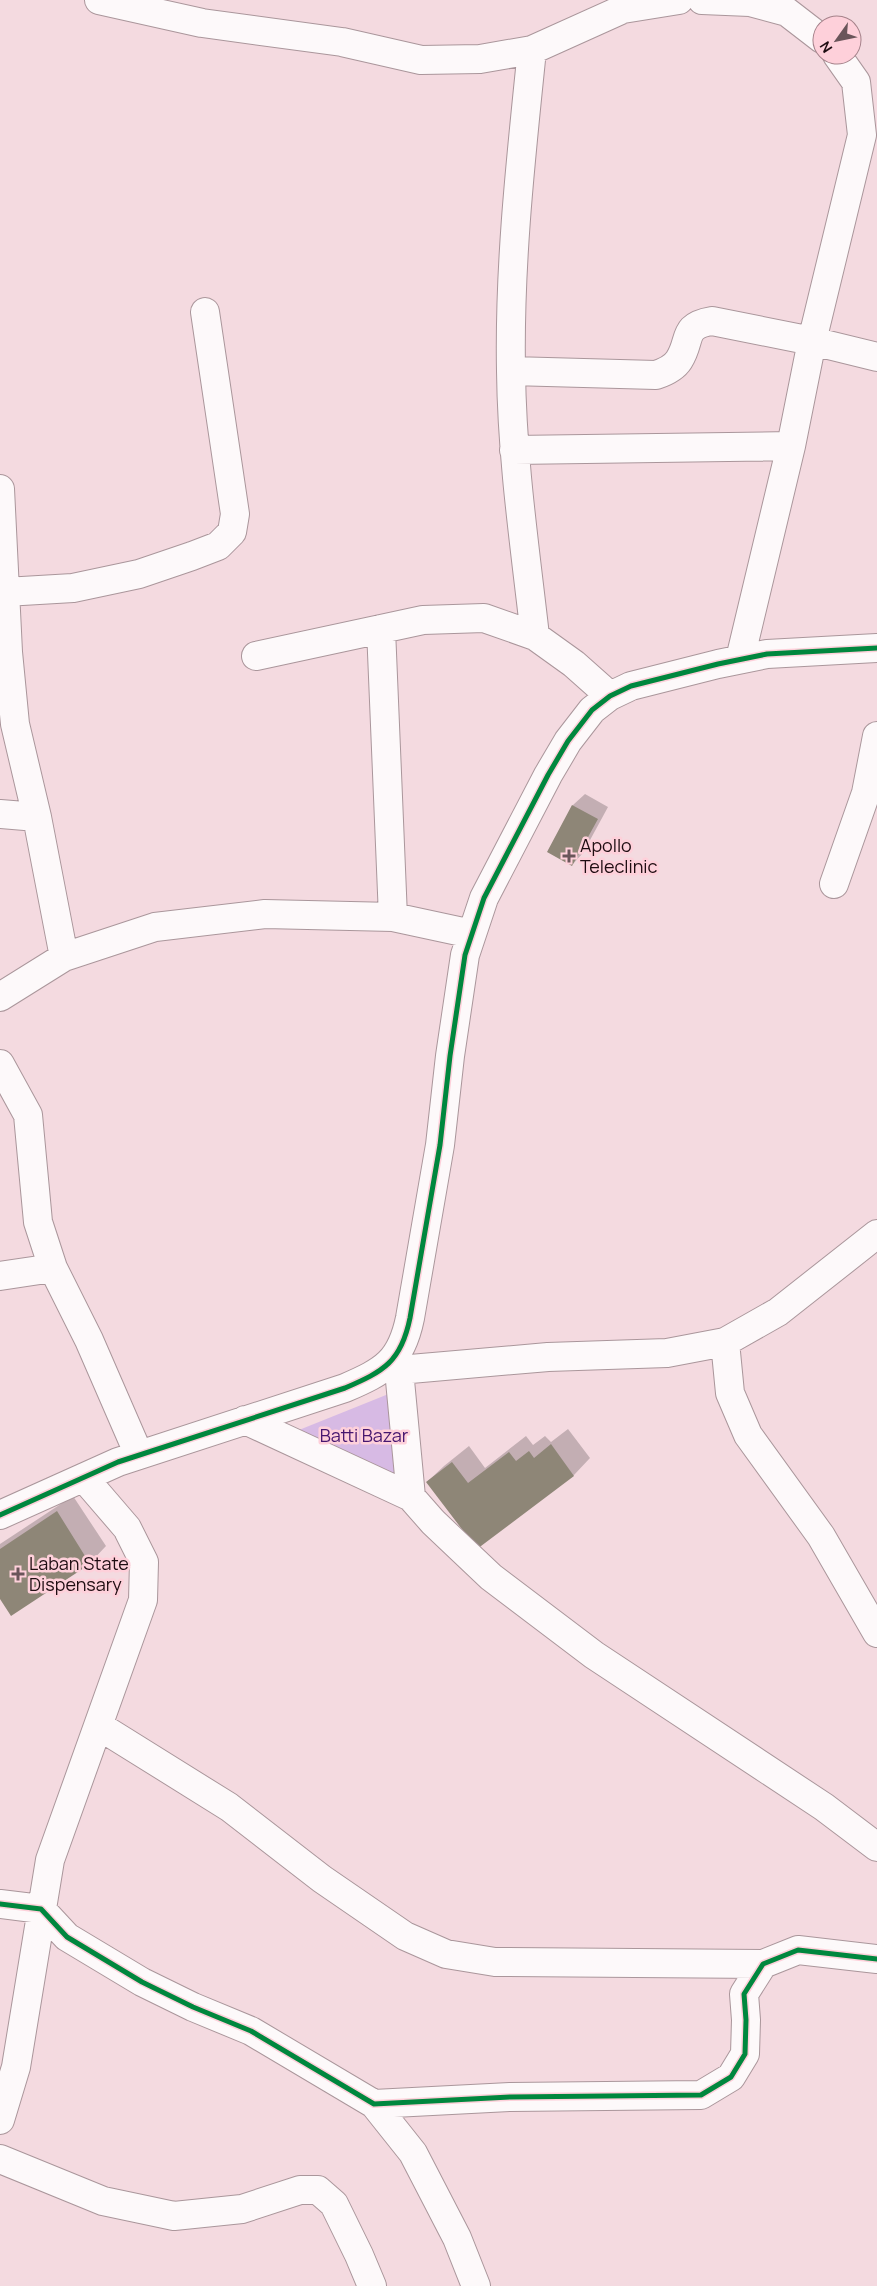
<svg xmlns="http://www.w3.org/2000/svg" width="877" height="2286" viewBox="0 0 877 2286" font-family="Manrope,sans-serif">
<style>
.green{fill:#d7bae4}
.shadow{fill:#0003}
.building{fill:#8e8677}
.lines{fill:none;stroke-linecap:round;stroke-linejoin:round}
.minor-casing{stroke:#aa969b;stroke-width:30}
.minor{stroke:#fdf9fa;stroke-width:28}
.cycleway-casing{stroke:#fed0da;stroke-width:8}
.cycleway{stroke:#00873e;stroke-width:5}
.poi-dot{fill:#6a555a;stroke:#fed0da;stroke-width:2}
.labels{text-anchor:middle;stroke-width:5;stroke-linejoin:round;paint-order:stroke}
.poi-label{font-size:18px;fill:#1f0d12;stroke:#fed0da;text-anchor:start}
.park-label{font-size:18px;fill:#46166f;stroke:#fed0da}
</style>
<rect width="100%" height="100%" fill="#f4dae0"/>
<path class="green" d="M391,1393L397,1484L289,1434Z"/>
<path class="shadow" d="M585,794L608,807L583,853L572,865L548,851L573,805Z
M568,1429L590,1458L574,1475L477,1548L427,1482L444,1466L469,1446L485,1468L526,1436L533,1445L545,1436L551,1442Z
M73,1496L106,1546L90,1563L12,1614L0,1596V1544Z"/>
<path class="building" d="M572,805L598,819L572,866L547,852Z
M551,1444L574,1476L477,1549L426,1482L452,1462L468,1483L509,1452L516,1461L529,1451L534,1458Z
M57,1511L90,1564L11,1616L0,1599V1549Z"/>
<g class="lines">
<g class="minor-casing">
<path id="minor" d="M99,0L202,23L342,42L421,60L480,59L532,50L623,9L679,0
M702,0L750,2L787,12L822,39
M532,50C521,157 509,264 511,371C512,460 525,548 535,636
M511,371L656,375C665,372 674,368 679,360C692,340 681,326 712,321L812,341L877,357
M514,450L791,446
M0,489L8,652L15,724L37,817L64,957
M5,592L73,588L139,574L192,556L218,546L232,532L235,514L205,312
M381,629L393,917
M256,656L423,620L484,618L535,636L574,664L610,696
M740,659L791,446L812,341L862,135L856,82L837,55
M0,814L37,817
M834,884L866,793L877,736
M0,997L64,957L155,927L265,914L393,917L472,934
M0,1064L28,1115L38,1222L53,1268L89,1340L139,1455
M0,1276L53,1268
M725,1342L730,1393L748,1435L821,1536L877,1633
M395,1358L399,1370L411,1497L433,1522L491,1577L594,1655L824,1807L877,1847
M399,1370L548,1357L667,1353L725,1342L778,1312L877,1234
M245,1420L411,1497
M0,1515L118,1462L345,1388C384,1371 401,1362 410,1318L440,1145L450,1056L465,955L484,898L548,775L568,741L592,710L610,696L631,686L718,664L767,654L877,648
M99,1726L229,1807L322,1879L405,1936L446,1954L495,1962L763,1964
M0,1904L41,1909L67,1937L142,1982L193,2007L251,2031L374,2104L510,2097L701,2095L731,2077L745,2054L746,2020L744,1994L763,1964L798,1950L877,1959
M374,2104L413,2153L457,2238L476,2286
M0,2120L16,2067L50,1860L143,1600L144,1562L127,1528L84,1478
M0,2159L103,2201L174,2216L242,2209L300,2190H318L334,2204L359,2255L372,2286"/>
</g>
<use href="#minor" class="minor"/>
<g class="cycleway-casing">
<path id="cycleway" d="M0,1515L118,1462L345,1388C384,1371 401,1362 410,1318L440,1145L450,1056L465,955L484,898L548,775L568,741L592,710L610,696L631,686L718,664L767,654L877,648
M0,1904L41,1909L67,1937L142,1982L193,2007L251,2031L374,2104L510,2097L701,2095L731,2077L745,2054L746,2020L744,1994L763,1964L798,1950L877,1959"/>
</g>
<use href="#cycleway" class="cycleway"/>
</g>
<g class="poi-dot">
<path d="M566.5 848.5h5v5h5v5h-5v5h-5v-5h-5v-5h5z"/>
<path d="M15.5 1566.5h5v5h5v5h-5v5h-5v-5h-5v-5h5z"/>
</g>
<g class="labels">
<g class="poi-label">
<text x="580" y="852">Apollo<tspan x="580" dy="21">Teleclinic</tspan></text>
<text x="29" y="1570">Laban State<tspan x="29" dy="21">Dispensary</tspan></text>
</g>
<g class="park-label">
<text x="364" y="1442">Batti Bazar</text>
</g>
</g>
<g transform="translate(837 40) rotate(237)"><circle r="24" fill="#fed0da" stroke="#a5828a"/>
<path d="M0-4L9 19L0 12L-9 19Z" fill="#6a555a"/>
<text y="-8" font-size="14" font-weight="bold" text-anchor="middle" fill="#1f0d12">N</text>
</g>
</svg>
